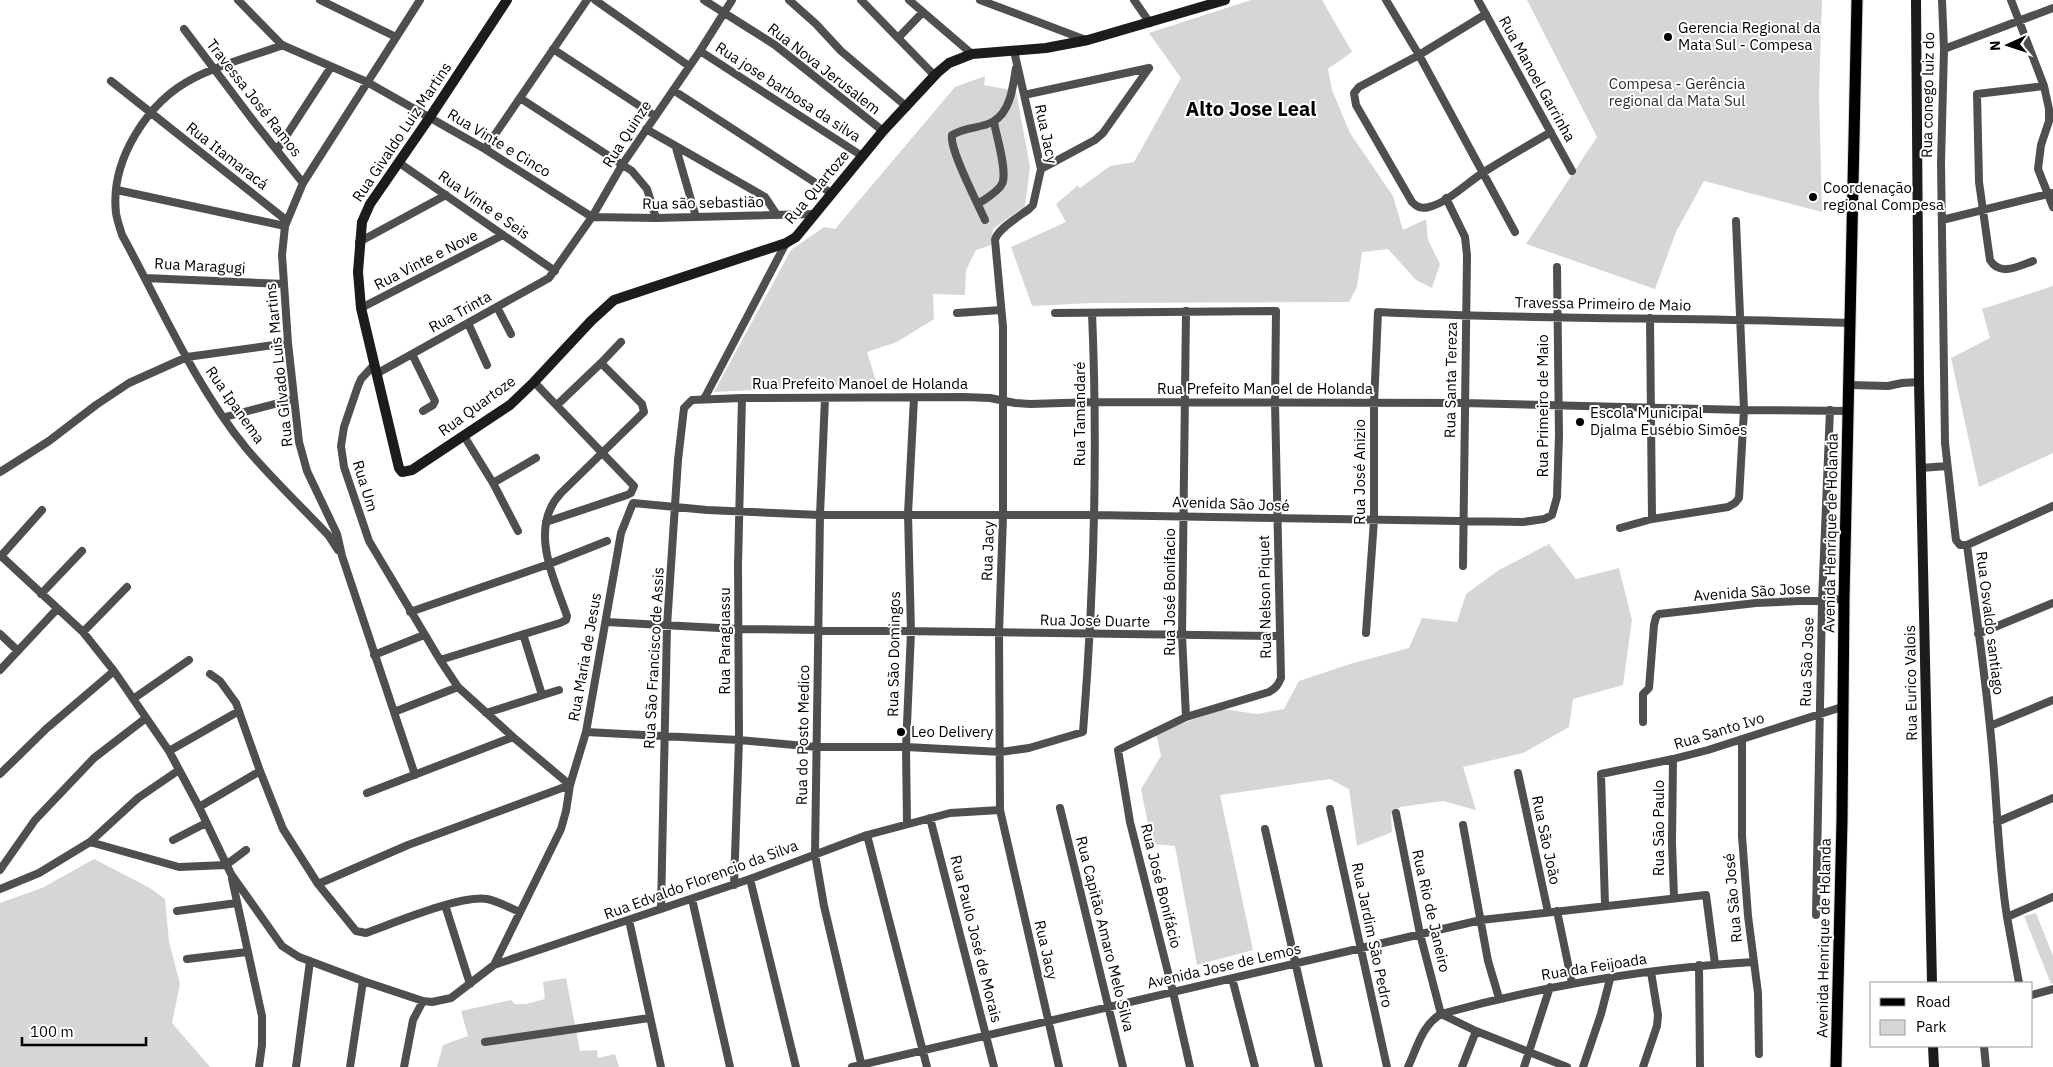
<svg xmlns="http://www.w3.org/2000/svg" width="2053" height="1067" viewBox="0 0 2053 1067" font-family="'IBM Plex Sans',sans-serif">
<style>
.green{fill:#d6d6d6}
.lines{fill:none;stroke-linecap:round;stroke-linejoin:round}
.primary-casing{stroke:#dbdbdb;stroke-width:13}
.street{stroke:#4f4f4f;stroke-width:8}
.secondary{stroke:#1c1c1c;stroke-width:10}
.primary{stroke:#000;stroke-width:11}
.poi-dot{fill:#000;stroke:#fff;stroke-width:2}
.labels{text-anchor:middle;stroke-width:4;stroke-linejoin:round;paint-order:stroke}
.poi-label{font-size:15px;fill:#000;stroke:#fff;text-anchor:start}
.street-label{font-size:15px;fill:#000;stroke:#fff}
.park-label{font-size:15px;fill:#2d2d2d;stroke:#fff}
.district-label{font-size:20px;font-weight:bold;fill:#000;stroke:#fff}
</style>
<rect width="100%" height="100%" fill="#fff"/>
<path class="green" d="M1251,0H1322L1352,52L1328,69L1332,90L1350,133L1393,196L1403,230L1426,219L1428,240L1440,264L1432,288L1416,280L1388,249L1362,252L1357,287L1349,302L1092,303L1032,306L1011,247L1066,222L1056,204L1076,187V185L1080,188L1110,166L1134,162L1181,78L1149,33Z
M1527,0H1822L1819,93L1822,212L1704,181L1676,232L1655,289L1526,244L1597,137Z
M985,76L984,85L1016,91L1030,167L1025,206L993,229L991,245L976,250L966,270L965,295L933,294L934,319L897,342L867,352L877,384L714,392L791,250L824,227L835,229L955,87Z
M2053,286V453L1979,487L1951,358L1990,338L1982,309Z
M1549,544L1576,579L1619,568L1632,620L1623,685L1573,699L1569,727L1523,753L1463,767L1476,810L1443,801L1400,807L1391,814L1392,832L1357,846L1349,789L1330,779L1220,795L1253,950L1197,965L1175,846L1152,844L1141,789L1161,756L1156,733L1222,709L1257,714L1284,709L1299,681L1350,664L1409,648L1422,618L1457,622L1466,594L1499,570Z
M94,859L150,888L165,899L169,942L180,984L172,1023L210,1067H0V903L42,888Z
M2036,913L2053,956V983L2051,984L2024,916Z
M566,978L580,1051L597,1050L598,1058L615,1054L619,1067H437L443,1045L468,1036L461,1011L511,1000L515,1004H526L545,999L543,982Z"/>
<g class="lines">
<g class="primary-casing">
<path id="primary" d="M1836,1067L1842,821L1844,599L1857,0"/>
</g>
<path class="street" d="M238,0L282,45L367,82L485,149L592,217L656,218L815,214
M320,0L396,37
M595,0L689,66
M704,0L775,45L883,131
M789,0L816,24L841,51L907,107
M861,0L935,76
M909,0L972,54
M980,0L1086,40
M1134,0L1150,23
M1386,0L1419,55L1515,232
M1478,0L1572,171
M1942,0L1944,49L1941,163L1945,443L1955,532L1956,540L1960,545H1967C1975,605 1984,666 1990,727C1997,790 1997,854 2007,917
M2011,0L2044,86L2049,109V121L2041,145L2038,169L2053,207
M1486,14L1419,55L1359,87L1354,93L1356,105L1412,202C1417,207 1421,209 1429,207C1447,203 1468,182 1484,172C1506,158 1529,145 1551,132
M184,29L255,123L303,183
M898,38L923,12
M283,45C253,56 221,64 194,78C148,101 110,160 116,213C117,220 120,228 122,235C161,306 194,384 246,448C271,478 302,507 329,536L338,550
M553,49L655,116
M1944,49L2053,8
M700,51L862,156
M1014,51L1041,169L1033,205L1029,209C1020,216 997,229 995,240L1003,327V516L999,632L1000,810L1059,1067
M111,81L286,220
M673,90L831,193
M1024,95L1149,68
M520,98L632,171L647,189L656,218
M646,129L765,197L777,215
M676,148L696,217
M485,149L587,0
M277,150L331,67
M398,162L555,271
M1041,169L1095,140L1103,133L1149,68
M117,190L285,226
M1446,198L1465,237L1467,255L1463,566
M978,204C985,199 998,192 1002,184C1008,172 996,135 994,122
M985,220C978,204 949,149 952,135L956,133C968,127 983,128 994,121C1011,111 1013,85 1016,68
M1942,220L2052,193
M359,242L446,195
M2033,261C2019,266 2000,277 1990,260L1979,182L1977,94L2044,86
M145,278L284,284
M497,307L511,334
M361,308L503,235
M1186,311L1182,636L1186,717
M957,313L1001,310
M1055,313L1276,311L1275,403L1281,678C1278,685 1276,688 1269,692L1186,717L1118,750L1130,822L1173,992L1190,1067
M1650,318L1652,519
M468,323L487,365
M412,354L435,401L433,405L423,411
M601,363L621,342
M374,365L361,379L358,386L344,427L341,446L344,467L369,541L440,660L458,687L513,737L570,785
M376,374L549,278L592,217L622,165L700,51L732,0
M534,382L634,486L631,493L627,495L546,522
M1849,385L1888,386L1902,383L1919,382
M825,398L820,515L815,854L824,906L862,1067
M704,399L786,243
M225,417L294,399
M464,436L493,483L518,531
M1921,468L1947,466
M0,472L49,441L96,405L129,383L187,357L288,343
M493,483L536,458
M1620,528L1652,519L1728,507L1735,503L1739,498L1744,410L1736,221
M1967,545L2053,506
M0,555L83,632L114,671L169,751L199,807L231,874L282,946L299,957L363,981L423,1001L432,1002L451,998L494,965L750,879L867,835L950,813L1000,810
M1,556L42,510
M41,594L82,551
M410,612L549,564L607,541
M606,622L738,629L1279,636
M83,632L127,587
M1366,633L1374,520V404L1378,312C1535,320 1693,317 1850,323
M0,634L18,651
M523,634L542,695
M1978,634L2053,603
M374,655L424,635
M440,660L560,623L566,620L567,616C554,578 528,528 561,493L644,412L642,404L601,363L557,405
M0,670L57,609
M210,674L220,681L236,703L260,771L283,829L318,884L356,931L366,933C394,923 460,895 487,899C498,901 510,908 520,912
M133,699L189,660
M394,712L458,687
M486,713L559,690
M1643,722V694L1649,688L1654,625L1656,617L1659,614L1756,603L1844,599
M1990,726L2053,700
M586,732L739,740L816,747H906L1001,752L1029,748L1083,732C1094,593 1098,452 1092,313
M1742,739V836L1748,916L1758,993L1759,1054
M169,751L239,711
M1673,759L1672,843L1674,897
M1518,773L1548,912
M0,774L46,729L114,671
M415,775L342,556L337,534L307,471L299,442L288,343L284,284L282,255L285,226L303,183L420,0
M367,793L513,737
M199,807L260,771
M1060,808L1123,1067
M1330,809L1387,1067
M1396,813L1420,934L1441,1014
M930,818L994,1067
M1997,822L2053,798
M907,824L906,747L911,632L908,514L914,398
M1463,825L1488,961L1499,998
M1265,829L1319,1067
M867,835L927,1067
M173,840L206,823
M90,842L179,867L226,865L246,850
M0,870L35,820L94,758L146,718
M232,879L262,1016V1045L259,1067
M750,879L796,1067
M318,884L408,845L570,785
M734,885L739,740L738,565L742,398
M0,889L39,873L90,842L138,798L179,770
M692,899L730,1067
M445,905L470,984
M1605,905L1601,774L1673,759L1708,750L1842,707
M661,909L667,626L678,460L684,408L692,400L742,398L964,397L990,398L1015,403L1030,404L1096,402L1464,403L1744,410L1849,411
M177,911L237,903
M1557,911L1572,983
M1816,915L1822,601L1830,410
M629,920L661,1067
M187,959L247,952
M494,965L561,829L566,811L570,785L586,732L621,533L633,503L707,510L820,515H1093L1523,522L1544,519L1552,515L1557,497L1559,435L1557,267
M1699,965L1700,1067
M1232,978L1255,1067
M2019,983L2007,917L2053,897
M2032,995L2053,989
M1441,1014L1476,1031L1567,1067
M485,1042L649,1018
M1984,1046L1986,1067
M296,1067L310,961
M350,1067L363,981
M404,1067L413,1020L423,1001
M852,1067L1481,920L1706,895L1715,964
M1408,1067C1417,1048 1422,1025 1441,1014C1543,986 1648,968 1753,962
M1462,1067L1476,1031
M1524,1067L1550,987
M1583,1067L1601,1014L1610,979
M1643,1067L1657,1026L1658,1015L1651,972"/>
<path class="secondary" d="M507,0L430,117L370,204L362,222L358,272L361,308L399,468L402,472L412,470L510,405L534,382L591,321L614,300L786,243L796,237L883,131L937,73L949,63L972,54L1046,48L1088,40L1225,0
M1916,0L1919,382L1932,983
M1933,1046L1934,1067"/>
<use href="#primary" class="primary"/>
</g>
<g class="poi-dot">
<circle cx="1668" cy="37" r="5"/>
<circle cx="1813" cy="197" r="5"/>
<circle cx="1580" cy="422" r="5"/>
<circle cx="901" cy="732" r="5"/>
</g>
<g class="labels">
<g class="poi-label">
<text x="1678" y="33">Gerencia Regional da<tspan x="1678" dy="17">Mata Sul - Compesa</tspan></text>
<text x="1823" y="193">Coordenação<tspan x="1823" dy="17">regional Compesa</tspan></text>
<text x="1590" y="418">Escola Municipal<tspan x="1590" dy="17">Djalma Eusébio Simões</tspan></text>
<text x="911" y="737">Leo Delivery</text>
</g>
<g class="street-label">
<text transform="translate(824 69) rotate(38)" y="5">Rua Nova Jerusalem</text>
<text transform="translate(1537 79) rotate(61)" y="5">Rua Manoel Garrinha</text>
<text transform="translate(788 92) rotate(33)" y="5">Rua jose barbosa da silva</text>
<text transform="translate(1928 95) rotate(-89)" y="5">Rua conego luiz do</text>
<text transform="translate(254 98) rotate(52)" y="5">Travessa José Ramos</text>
<text transform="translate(402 132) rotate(-56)" y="5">Rua Givaldo Luiz Martins</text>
<text transform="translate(627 134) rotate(-57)" y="5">Rua Quinze</text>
<text transform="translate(1046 134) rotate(78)" y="5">Rua Jacy</text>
<text transform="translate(499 143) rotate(31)" y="5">Rua Vinte e Cinco</text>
<text transform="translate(227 156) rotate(38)" y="5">Rua Itamaracá</text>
<text transform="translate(817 187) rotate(-50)" y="5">Rua Quartoze</text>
<text transform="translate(703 203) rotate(-1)" y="5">Rua são sebastião</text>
<text transform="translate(484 205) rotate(35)" y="5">Rua Vinte e Seis</text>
<text transform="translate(426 260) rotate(-27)" y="5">Rua Vinte e Nove</text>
<text transform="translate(200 266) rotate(3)" y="5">Rua Maragugi</text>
<text transform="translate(1603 304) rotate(1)" y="5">Travessa Primeiro de Maio</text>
<text transform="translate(460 312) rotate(-29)" y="5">Rua Trinta</text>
<text transform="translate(279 365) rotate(-96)" y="5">Rua Gilvado Luis Martins</text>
<text transform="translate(1451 380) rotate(-89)" y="5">Rua Santa Tereza</text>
<text x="860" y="389">Rua Prefeito Manoel de Holanda</text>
<text x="1265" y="394">Rua Prefeito Manoel de Holanda</text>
<text transform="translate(235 405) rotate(55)" y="5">Rua Ipanema</text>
<text transform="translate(477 406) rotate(-36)" y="5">Rua Quartoze</text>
<text transform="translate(1543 406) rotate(-90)" y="5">Rua Primeiro de Maio</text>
<text transform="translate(1080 414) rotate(-90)" y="5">Rua Tamandaré</text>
<text transform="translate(1360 472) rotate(-90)" y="5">Rua José Anizio</text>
<text transform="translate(365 486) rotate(73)" y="5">Rua Um</text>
<text transform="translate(1231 504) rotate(2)" y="5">Avenida São José</text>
<text transform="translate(1831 533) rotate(-89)" y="5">Avenida Henrique de Holanda</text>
<text transform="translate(988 551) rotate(-88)" y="5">Rua Jacy</text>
<text transform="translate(1170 592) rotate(-90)" y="5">Rua José Bonifacio</text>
<text transform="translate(1752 592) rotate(-4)" y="5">Avenida São Jose</text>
<text transform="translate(1265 597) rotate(-91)" y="5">Rua Nelson Piquet</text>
<text transform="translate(1095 621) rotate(1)" y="5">Rua José Duarte</text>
<text transform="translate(1990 623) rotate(83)" y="5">Rua Osvaldo santiago</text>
<text transform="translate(725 641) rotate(-90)" y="5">Rua Paraguassu</text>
<text transform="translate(894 654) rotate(-89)" y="5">Rua São Domingos</text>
<text transform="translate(585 657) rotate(-80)" y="5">Rua Maria de Jesus</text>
<text transform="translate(654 658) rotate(-87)" y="5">Rua São Francisco de Assis</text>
<text transform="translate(1807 662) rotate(-88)" y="5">Rua São Jose</text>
<text transform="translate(1911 683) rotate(-91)" y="5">Rua Eurico Valois</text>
<text transform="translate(1719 731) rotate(-17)" y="5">Rua Santo Ivo</text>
<text transform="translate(803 735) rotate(-89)" y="5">Rua do Posto Medico</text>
<text transform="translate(1659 828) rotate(-90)" y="5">Rua São Paulo</text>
<text transform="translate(1546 840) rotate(78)" y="5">Rua São João</text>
<text transform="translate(701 880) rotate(-20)" y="5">Rua Edvaldo Florencio da Silva</text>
<text transform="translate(1161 886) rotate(76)" y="5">Rua José Bonifácio</text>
<text transform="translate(1733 898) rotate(-95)" y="5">Rua São José</text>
<text transform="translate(1431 911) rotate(77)" y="5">Rua Rio de Janeiro</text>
<text transform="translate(1105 934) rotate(76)" y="5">Rua Capitão Amaro Melo Silva</text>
<text transform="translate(1372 935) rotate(78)" y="5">Rua Jardim São Pedro</text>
<text transform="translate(1824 938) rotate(-89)" y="5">Avenida Henrique de Holanda</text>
<text transform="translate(976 939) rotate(76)" y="5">Rua Paulo José de Morais</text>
<text transform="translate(1046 950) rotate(77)" y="5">Rua Jacy</text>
<text transform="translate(1224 966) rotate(-13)" y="5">Avenida Jose de Lemos</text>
<text transform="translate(1594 967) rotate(-9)" y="5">Rua da Feijoada</text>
</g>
<g class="park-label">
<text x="1677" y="89">Compesa - Gerência<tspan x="1677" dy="17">regional da Mata Sul</tspan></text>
</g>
<g class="district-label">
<text x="1251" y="116">Alto Jose Leal</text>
</g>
</g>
<rect x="1870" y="982" width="162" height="65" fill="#ffffff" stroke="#999999"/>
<rect x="1880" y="998" width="25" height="8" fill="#000000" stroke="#999999"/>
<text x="1916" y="1007" font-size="15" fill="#000000">Road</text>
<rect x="1880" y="1020" width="25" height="15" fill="#d6d6d6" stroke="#999999"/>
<text x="1916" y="1032" font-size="15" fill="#000000">Park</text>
<g transform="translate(2008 45) rotate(267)" stroke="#ffffff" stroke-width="4" paint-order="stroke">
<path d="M0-4L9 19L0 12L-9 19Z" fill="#000000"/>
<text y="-8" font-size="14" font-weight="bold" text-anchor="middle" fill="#000000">N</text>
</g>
<path d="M22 1037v8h124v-8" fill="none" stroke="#000000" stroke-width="2.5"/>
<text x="30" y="1037" font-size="15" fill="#000000" stroke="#ffffff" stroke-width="4" paint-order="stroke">100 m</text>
</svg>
